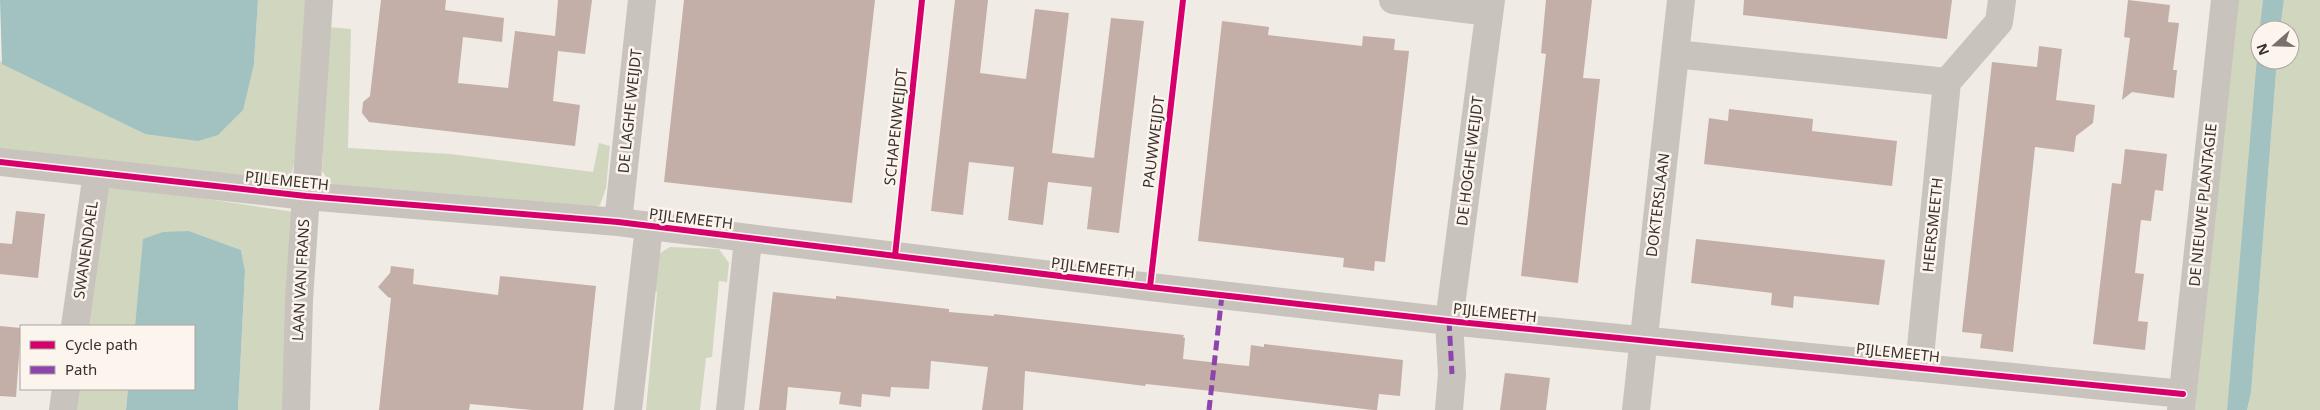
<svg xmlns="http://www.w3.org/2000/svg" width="2320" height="410" viewBox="0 0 2320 410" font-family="'Noto Sans',sans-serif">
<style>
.green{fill:#d1d6bf}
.water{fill:#a1c2c1}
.building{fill:#c3afa7}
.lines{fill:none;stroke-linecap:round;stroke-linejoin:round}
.minor{stroke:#c9c3be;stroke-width:28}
.quiet{stroke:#8e44ad;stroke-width:5;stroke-dasharray:10 5;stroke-linecap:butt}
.cycleway-casing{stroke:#fbf5ee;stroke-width:9}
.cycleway{stroke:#d6006c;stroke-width:6}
.labels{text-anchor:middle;stroke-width:5;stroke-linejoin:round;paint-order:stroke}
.street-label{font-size:15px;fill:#3b302b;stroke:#fbf5ee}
</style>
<rect width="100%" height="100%" fill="#f0ebe5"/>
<path class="green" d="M258,0H307L295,160L290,180L0,150V61L145,134L254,64Z
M2235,0H2263L2227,410H2195Z
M2284,0H2320V410H2247L2251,393L2277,60H2290V30H2280Z
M328,27L351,29L348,148L450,154L593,172L599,143L610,146L606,188L600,205L586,211L334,187L322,171Z
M106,184L294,212L287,410H238L245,271L241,250L189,231L144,239L135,326H88Z
M670,247L719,249L729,263L727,282L719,281L712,357L706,358L700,410H646L657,292L651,288L657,255Z
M80,389H128L126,410H77Z"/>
<path class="water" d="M0,0H258L254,64L243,110L218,135L198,141L145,134L2,64Z
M2263,0H2284L2280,30H2260V60H2277L2251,393L2247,410H2227L2259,34Z
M189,231L241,250L245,271L238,410H126L128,389H194V326H135L143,239L163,232Z"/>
<path class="building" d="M381,0H446L445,10L504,18L502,42L463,37L458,83L508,88L515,31L555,36L558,0H592L585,54L558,51L553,101L580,105L575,146L369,122L362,113L363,102L370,96Z
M684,0H875L852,203L664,182Z
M955,0H988L980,73L1026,79L1035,9L1069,13L1052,153L1094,158L1111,18L1144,21L1119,233L1087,229L1092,187L1048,182L1043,225L1008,220L1014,167L969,162L963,215L931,211Z
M1546,0H1592L1583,78L1600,79L1578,283L1521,276L1546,54L1541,53Z
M1744,0H1952L1947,39L1743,15Z
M2128,0L2170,5L2168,22L2179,23L2173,70H2177L2174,98L2132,92L2122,100L2130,38L2124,37Z
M1222,21L1269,27L1268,35L1362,46L1363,36L1395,39L1394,50L1409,51L1385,262L1375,261L1374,271L1343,267L1344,258L1198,241Z
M2039,46L2062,49L2056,100L2095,105L2093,123L2076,136L2074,152L2035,147L2013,352L1980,348L1982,334L1962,332L1992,62L2037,67Z
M1729,109L1813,119L1812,131L1897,141L1892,186L1704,164L1709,118L1728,121Z
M2125,149L2167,154L2163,191L2155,190L2151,221L2141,220L2135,273L2144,274L2138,321L2148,322L2145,350L2093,344L2112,183L2121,184Z
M16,211L45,214L38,278L0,274V243L12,244Z
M1696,239L1885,260L1879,305L1794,296L1793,308L1771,305L1772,293L1691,283Z
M391,266L414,269L413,284L498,295L500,276L596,286L583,410H532L470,404L469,410H379L391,298L388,297L378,287L390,273Z
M773,292L836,299V296L949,309V312L994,316V314L1184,335L1183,337L1185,338L1183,359L1237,365L1249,366L1251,345L1264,347V344L1403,360L1400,396L1379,394L1377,410H1373L1212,391L1146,384L1145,386L1025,371L1023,410H982L988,367L931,361L929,389L891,387L890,397L862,394L861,407L839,404L841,392L788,387L786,410H759Z
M0,326L21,328L16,397L0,396Z
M1505,373L1550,378L1546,410H1500Z"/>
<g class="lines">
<path class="minor" d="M1393,0L1489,12
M1675,54L1947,82
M0,162L306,196L618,222L1150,287L1449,321L2183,394
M618,222L642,0
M75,326L97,173
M1919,367L1947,82L1999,22L2002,0
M63,410L66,389
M296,410L299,300L319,0
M628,410L649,227
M730,410L748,240
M1449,410L1452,374L1449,321L1491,0
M1636,410L1681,0
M2181,410L2225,0"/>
<path class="quiet" d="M1449,321L1452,374
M1209,410L1222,295"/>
<g class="cycleway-casing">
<path id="cycleway" d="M0,162L306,196L618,222L1150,287L1449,321L2183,394
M895,256L922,0
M1150,287L1183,0"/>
</g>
<use href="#cycleway" class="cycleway"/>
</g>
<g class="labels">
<g class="street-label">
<text transform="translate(630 111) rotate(-84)" y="5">DE LAGHE WEIJDT</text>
<text transform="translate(896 127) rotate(-84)" y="5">SCHAPENWEIJDT</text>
<text transform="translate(1154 142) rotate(-83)" y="5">PAUWWEIJDT</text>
<text transform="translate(1470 161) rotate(-83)" y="5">DE HOGHE WEIJDT</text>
<text transform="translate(287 181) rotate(6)" y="5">PIJLEMEETH</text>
<text transform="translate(1658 205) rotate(-83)" y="5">DOKTERSLAAN</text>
<text transform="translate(2203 205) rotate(-84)" y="5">DE NIEUWE PLANTAGIE</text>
<text transform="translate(691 219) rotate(7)" y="5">PIJLEMEETH</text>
<text transform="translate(1933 225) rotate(-84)" y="5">HEERSMEETH</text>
<text transform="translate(86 250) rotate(-82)" y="5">SWANENDAEL</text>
<text transform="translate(1093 268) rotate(7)" y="5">PIJLEMEETH</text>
<text transform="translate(301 280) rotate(-87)" y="5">LAAN VAN FRANS</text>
<text transform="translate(1495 313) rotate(6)" y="5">PIJLEMEETH</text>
<text transform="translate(1898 353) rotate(6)" y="5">PIJLEMEETH</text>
</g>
</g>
<rect x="20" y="325" width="175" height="65" fill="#fbf5ee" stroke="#aea6a0"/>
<rect x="30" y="341" width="25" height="8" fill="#d6006c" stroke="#aea6a0"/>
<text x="65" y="350" font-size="15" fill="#3b302b">Cycle path</text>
<rect x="30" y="366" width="25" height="8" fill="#8e44ad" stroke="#aea6a0"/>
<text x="65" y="375" font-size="15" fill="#3b302b">Path</text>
<g transform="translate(2275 45) rotate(250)"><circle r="24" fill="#fbf5ee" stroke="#aea6a0"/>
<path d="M0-4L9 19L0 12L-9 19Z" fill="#7a716c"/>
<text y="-8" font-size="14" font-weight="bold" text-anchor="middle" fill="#3b302b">N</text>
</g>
</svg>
